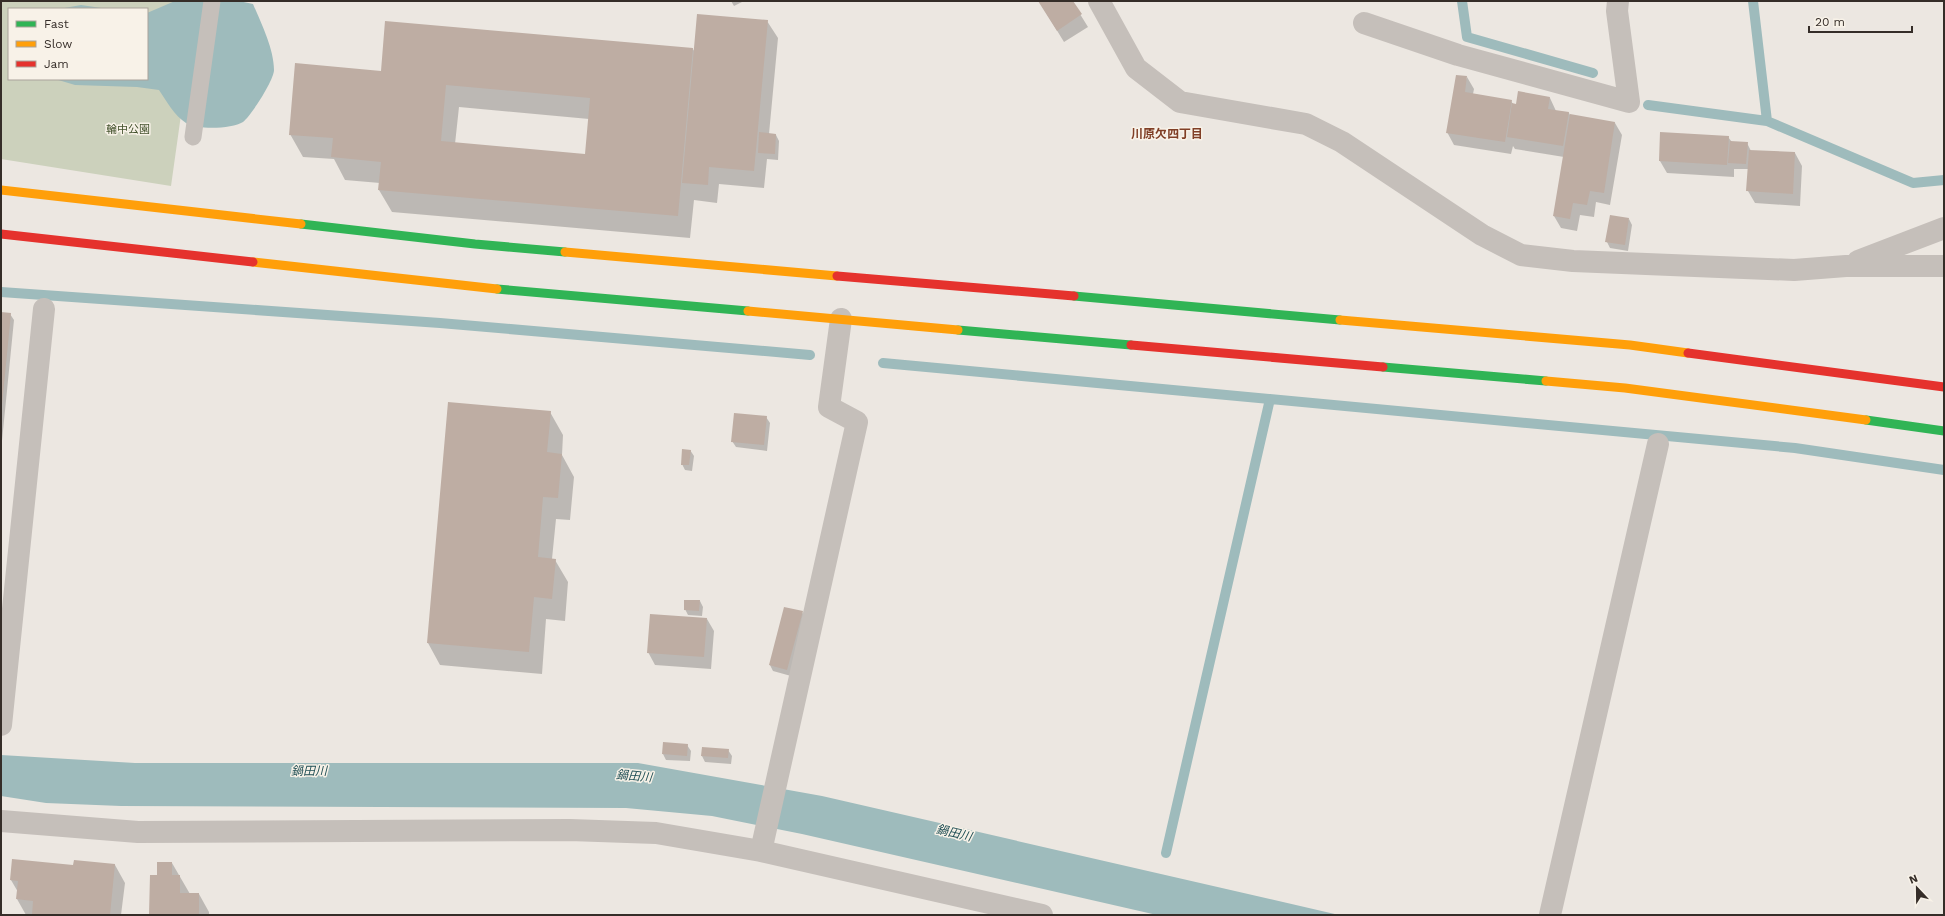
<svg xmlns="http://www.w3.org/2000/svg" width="1945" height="916" viewBox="0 0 1945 916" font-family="'Work Sans','Noto Sans JP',sans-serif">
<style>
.green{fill:#ccd1bc;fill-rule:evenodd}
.water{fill:#9ebbbc}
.shadow{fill:#0003;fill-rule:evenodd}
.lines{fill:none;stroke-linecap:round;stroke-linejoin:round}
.stream{stroke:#9ebbbc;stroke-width:10}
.building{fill:#beada3;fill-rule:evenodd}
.lane{stroke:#c5bfba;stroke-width:17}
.street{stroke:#c5bfba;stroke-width:22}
.fast{stroke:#30b455;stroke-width:9}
.slow{stroke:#ff9f0a;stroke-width:9}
.jam{stroke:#e5322d;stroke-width:9}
.labels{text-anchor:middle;stroke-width:3;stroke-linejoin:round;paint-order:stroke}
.park-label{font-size:11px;fill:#43522d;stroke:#f8f2e8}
.neighbourhood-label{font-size:12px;font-weight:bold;fill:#803f26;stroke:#f8f2e8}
.water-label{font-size:12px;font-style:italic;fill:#204f55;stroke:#f8f2e8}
</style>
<rect width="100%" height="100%" fill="#ece7e1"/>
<path class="green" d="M1,1H197L171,186L1,159ZM9,9H147V79H9Z"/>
<path class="water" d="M175,1H239L253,4C261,23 274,49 274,70C274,80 251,116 243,122C232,129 197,130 186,123C174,115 167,102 159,90L137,87L75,85L55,79H147V13Z
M81,5L108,9H59Z
M1,755L135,763H638L822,796L1339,915H1157L802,834L712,816L626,808L121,806L46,803L1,796Z"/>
<path class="shadow" d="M731,1H744L734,6Z
M1039,1H1072L1088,27L1064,42Z
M767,21L778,38L769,134L776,135L779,141L778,160L767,159L764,188L719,184L717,203L694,200L690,238L392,212L379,190L380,183L345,180L334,159L303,157L290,134L382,72L692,48L695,52ZM459,107L589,119L586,155L455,144Z
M1467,77L1474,89L1473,94L1511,101L1513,104L1517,105L1550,98L1556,111L1569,113L1570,115L1615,123L1622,135L1610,205L1596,202L1594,217L1580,215L1577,231L1561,228L1554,216L1564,157L1515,149L1513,146L1511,154L1454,145L1447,132Z
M1728,137L1732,142L1747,143L1751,151L1795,153L1802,166L1800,206L1755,203L1748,191L1749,169H1734V177L1667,173L1660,161Z
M1629,219L1632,225L1628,251L1610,248L1607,242Z
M1,313L10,314L14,320L1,451Z
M550,412L563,435L562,455L574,477L570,520L556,519L552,559L555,560L568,582L565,621L546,619L542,674L440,665L428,643Z
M766,417L770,423L767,451L736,447L732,441Z
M690,450L694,456L692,471L685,470L682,464Z
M700,601L703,607L702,616L688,615L685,609Z
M785,608L802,612L805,618L791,676L773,671L770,665Z
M707,619L714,631L711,669L655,665L648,652Z
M687,745L691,751L690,761L666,760L663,754Z
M728,750L732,756L731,764L705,762L702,756Z
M172,863L190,894H199L209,912V915H150L158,876Z
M115,865L125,883L121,915H26L17,899L18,892L11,880L74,867Z"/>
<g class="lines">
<path class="stream" d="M1462,1L1467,37L1593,73
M1753,1L1767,121
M1648,105L1767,121L1913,183L1944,180
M1,292L440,323L810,355
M883,363L1795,448L1944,470
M1166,853L1270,399"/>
</g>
<path class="building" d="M1038,1H1073L1082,14L1057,31Z
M697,14L768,20L754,171L709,167L708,185L682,183Z
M385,21L693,48L678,216L378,190L381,162L331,157L333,138L289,135L295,63L381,71ZM446,85L590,98L585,154L441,141Z
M1456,75L1467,76L1465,92L1512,100L1505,142L1446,133Z
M1518,91L1550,97L1548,109L1569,112L1563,146L1507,137L1512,103L1516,104Z
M1570,114L1615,122L1604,193L1590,191L1587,205L1573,203L1570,219L1553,216Z
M759,132L776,134L775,154L758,153Z
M1660,132L1729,136L1727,165L1659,161Z
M1730,141L1748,142L1746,164L1728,163Z
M1749,150L1795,152L1793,194L1746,191Z
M1610,215L1629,218L1625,245L1605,242Z
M1,312L11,313L2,405H1Z
M448,402L551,411L547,452L562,454L558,498L543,497L538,557L556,559L552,599L534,597L529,652L427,643Z
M734,413L767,416L764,445L731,442Z
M682,449L691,450L689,465H681Z
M684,600H700L699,611L684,610Z
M784,607L803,611L787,670L769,665Z
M650,614L707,618L704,657L647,653Z
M663,742L688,744L687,756L662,754Z
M702,747L729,749L728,758L701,756Z
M12,859L73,865L74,860L115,864L110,915H32L33,901L16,899L18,881L10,880Z
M157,862H172V875H180V893H199V915H149L150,875H157Z"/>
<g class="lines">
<path class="lane" d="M193,137L212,1"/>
<path class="street" d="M1099,1L1136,68L1180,102L1306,124L1342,142L1482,235L1521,255L1573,261L1794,270L1846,266H1944
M1364,23L1458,55L1629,102L1617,11L1618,1
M1858,261L1944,228
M1,725L44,309
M1,821L138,832L570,830L656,833L761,851L1042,915
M761,851L857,422L829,407L841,319
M1550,915L1658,444"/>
<path class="fast" d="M301,224L475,244L565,252
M497,289L748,311
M1074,296L1340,320
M958,330L1131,345
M1383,367L1546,381
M1866,420L1944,431"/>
<path class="slow" d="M1,190L301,224
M565,252L837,276
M253,262L497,289
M748,311L958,330
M1340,320L1630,345L1688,353
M1546,381L1625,388L1866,420"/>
<path class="jam" d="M1,234L253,262
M837,276L1074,296
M1131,345L1383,367
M1688,353L1944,387"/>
</g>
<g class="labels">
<g class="park-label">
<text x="128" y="133">輪中公園</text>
</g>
<g class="neighbourhood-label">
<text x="1167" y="138">川原欠四丁目</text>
</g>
<g class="water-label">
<text x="309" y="775">鍋田川</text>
<text transform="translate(634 776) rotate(5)" y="4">鍋田川</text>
<text transform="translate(954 833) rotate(13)" y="4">鍋田川</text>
</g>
</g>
<rect width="1945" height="916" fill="none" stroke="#352d28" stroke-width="4"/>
<rect x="8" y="8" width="140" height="72" fill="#f8f2e8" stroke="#aaa39b"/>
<rect x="16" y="21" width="20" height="6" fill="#30b455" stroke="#aaa39b"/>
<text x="44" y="28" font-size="12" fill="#352d28">Fast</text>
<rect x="16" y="41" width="20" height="6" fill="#ff9f0a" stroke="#aaa39b"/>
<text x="44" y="48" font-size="12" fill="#352d28">Slow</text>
<rect x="16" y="61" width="20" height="6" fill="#e5322d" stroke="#aaa39b"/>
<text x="44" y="68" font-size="12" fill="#352d28">Jam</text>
<g transform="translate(1917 888) rotate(338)" stroke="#f8f2e8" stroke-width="3" paint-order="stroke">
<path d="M0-3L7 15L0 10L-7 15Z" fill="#352d28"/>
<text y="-6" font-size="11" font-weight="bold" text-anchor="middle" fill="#352d28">N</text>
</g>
<path d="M1809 26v6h103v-6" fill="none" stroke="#352d28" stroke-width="2"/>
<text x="1815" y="26" font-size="12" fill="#352d28" stroke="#f8f2e8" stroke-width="3" paint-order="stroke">20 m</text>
</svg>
